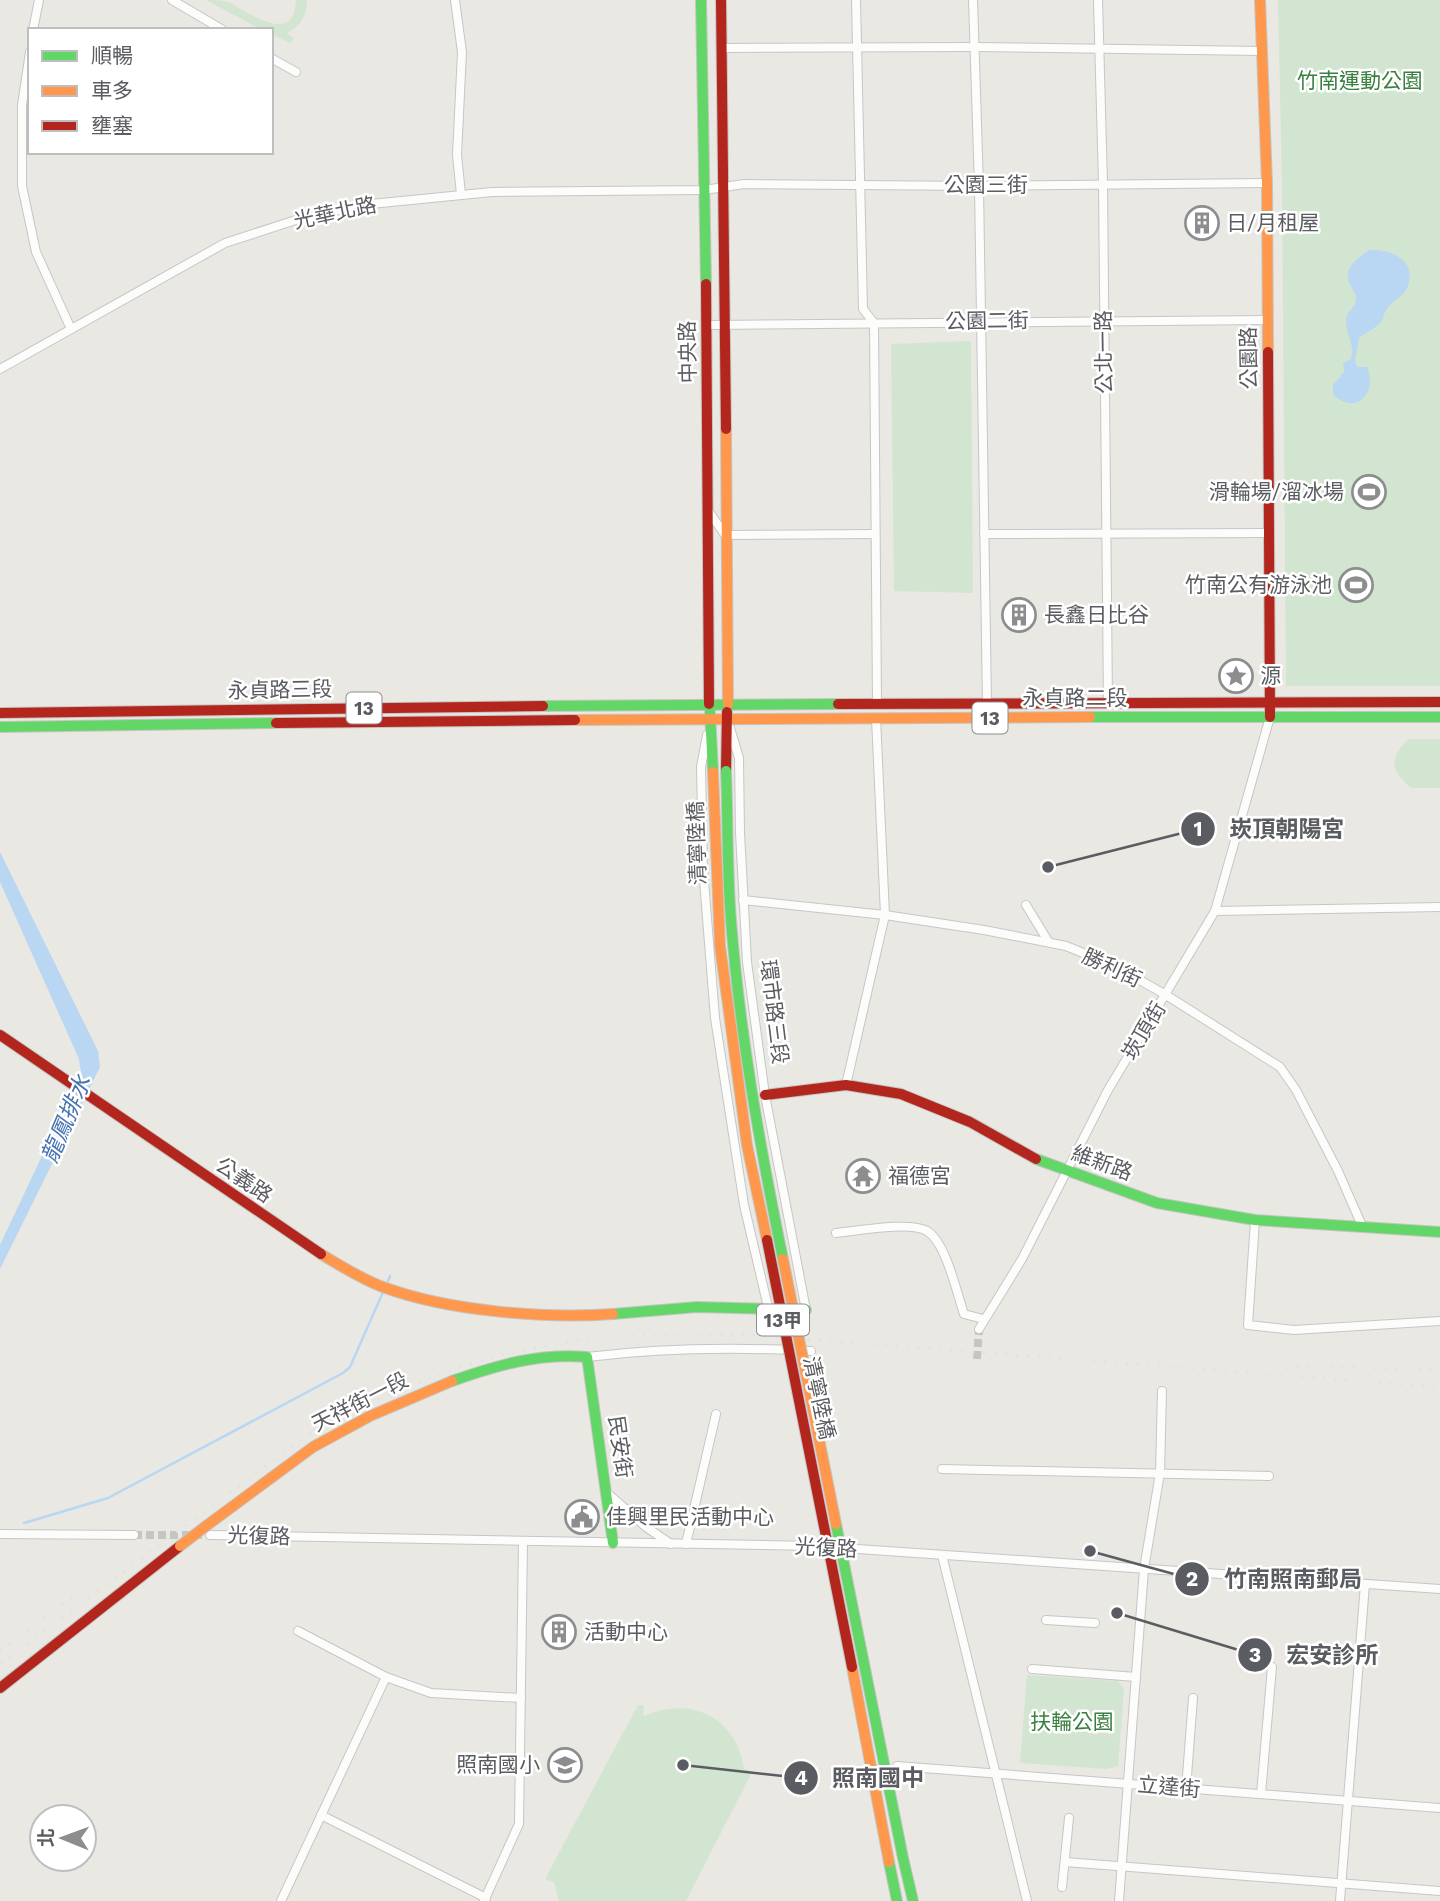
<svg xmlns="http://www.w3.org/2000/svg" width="1440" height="1901" viewBox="0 0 1440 1901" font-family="'Work Sans','Noto Sans TC',sans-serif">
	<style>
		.green { fill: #d2e5d0 }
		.water { fill: #b9d6f2 }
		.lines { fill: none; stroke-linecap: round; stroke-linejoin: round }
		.stream { stroke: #b9d6f2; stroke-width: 2.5 }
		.street-tunnel { stroke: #c5c5c2; stroke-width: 8; stroke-dasharray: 8 4; stroke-linecap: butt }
		.street-casing { stroke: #c6c6c6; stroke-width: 10 }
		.fast-casing { stroke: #c5c5c3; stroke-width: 12 }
		.slow-casing { stroke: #c5c5c3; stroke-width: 12 }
		.jam-casing { stroke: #c5c5c3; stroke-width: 12 }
		.street { stroke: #fcfcfb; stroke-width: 8 }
		.fast { stroke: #63d668; stroke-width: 10 }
		.slow { stroke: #ff974d; stroke-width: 10 }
		.jam { stroke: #b3261e; stroke-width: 10 }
		.rail { stroke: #e1e2e1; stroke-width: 2.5; stroke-dasharray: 2 9; stroke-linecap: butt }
		.fast-bridge-casing { stroke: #c5c5c3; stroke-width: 12; stroke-linecap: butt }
		.slow-bridge-casing { stroke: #c5c5c3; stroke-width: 12; stroke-linecap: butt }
		.jam-bridge-casing { stroke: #c5c5c3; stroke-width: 12; stroke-linecap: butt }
		.fast-bridge { stroke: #63d668; stroke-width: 10 }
		.slow-bridge { stroke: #ff974d; stroke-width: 10 }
		.jam-bridge { stroke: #b3261e; stroke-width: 10 }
		.labels { text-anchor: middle; stroke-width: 5; stroke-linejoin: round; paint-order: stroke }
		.shield { fill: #fff; stroke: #8c8d90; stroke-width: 2 }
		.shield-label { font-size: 19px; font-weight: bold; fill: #5a5c61 }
		.park-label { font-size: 21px; fill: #3a8041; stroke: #fff }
		.street-label { font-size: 21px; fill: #5a5c61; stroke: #fff }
		.poi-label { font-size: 21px; fill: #5a5c61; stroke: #fff; text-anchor: start }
		.water-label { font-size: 23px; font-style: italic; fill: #4674b1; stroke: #fff }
		.leader { fill: none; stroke: #5a5c61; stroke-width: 2.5 }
		.callout-dot { fill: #5a5c61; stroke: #fff; stroke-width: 2.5 }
		.mark-label { font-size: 21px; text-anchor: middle; font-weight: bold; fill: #fff }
		.callout-label { font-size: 23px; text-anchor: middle; font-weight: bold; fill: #5a5c61; stroke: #fff; stroke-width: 5; stroke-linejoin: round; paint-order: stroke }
	</style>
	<rect width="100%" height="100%" fill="#e9e8e3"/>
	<g class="green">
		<path d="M206,0C213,0 221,0 228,2C247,11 294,48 296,0H307C307,15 301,26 287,33L294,38L290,43L271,34V30H262Z"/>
		<path d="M1278,0H1440V686H1286L1282,184Z"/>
		<path d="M971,341L973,593L894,591L891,344Z"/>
		<path d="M1408,739H1440V788H1411C1390,770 1389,759 1408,739Z"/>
		<path d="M1027,1675L1117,1681L1124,1689L1118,1766L1107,1769L1020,1763Z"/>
		<path d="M638,1705L644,1706L643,1714L645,1716C691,1695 737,1718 744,1769L752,1772L686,1901H559L554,1882L545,1879Z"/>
	</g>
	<g class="water">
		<path d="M1370,250C1392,249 1418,261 1407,288C1404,296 1393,301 1388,307C1384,311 1384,318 1381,322C1376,328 1365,333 1359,338L1355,362L1358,367H1367C1378,393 1355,417 1333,394V385L1344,372L1343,363L1351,359C1355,342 1346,336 1346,321C1346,312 1354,309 1356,301C1357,295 1353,290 1350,285C1342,269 1357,258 1370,250Z"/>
		<path d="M0,852L98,1051L100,1067L0,1269V1245L81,1073L79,1059L0,882Z"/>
	</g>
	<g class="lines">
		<g class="stream">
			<path d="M386,1286L390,1276"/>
			<path d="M24,1523L108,1498L343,1373L350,1367L383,1292"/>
		</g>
		<g class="street-tunnel">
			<path d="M977,1359L979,1329"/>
			<path d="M134,1535H210"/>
		</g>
		<g class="street-casing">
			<g id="street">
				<path d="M172,0L223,30"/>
				<path d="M455,0L462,52L457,155L461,194"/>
				<path d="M856,0L863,309L874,323L877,704"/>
				<path d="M973,0L979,186L987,704"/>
				<path d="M1098,0L1103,184L1108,704"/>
				<path d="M33,30L39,0"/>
				<path d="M721,48L974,47L1261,51"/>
				<path d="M30,52L22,105V186L36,252L71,329"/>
				<path d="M271,58L296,72"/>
				<path d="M707,325L1268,320"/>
				<path d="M0,369L225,243L299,219L361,205L492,192L704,190L744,184L979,186L1267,183"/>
				<path d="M708,510L725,535L875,534"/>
				<path d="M984,534L1270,533"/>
				<path d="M730,728L739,758L740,833L747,962L765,1095L806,1310"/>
				<path d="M707,735L701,767L703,868L715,1018L744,1205L768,1307"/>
				<path d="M743,900L885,915L984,930L1066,946L1115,966L1166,995L1280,1067L1296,1090L1338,1171L1363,1228"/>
				<path d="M1026,905L1048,941"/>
				<path d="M1215,911L1440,907"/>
				<path d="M846,1085L885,915L876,718"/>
				<path d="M1255,1220L1248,1325L1294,1330L1440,1321"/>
				<path d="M836,1233C857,1231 910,1221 927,1231C946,1242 957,1294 964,1314L983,1319"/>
				<path d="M979,1329L1022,1259L1108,1090L1215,911L1270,717"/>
				<path d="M587,1357C660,1348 738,1347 811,1351"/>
				<path d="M942,1469L1269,1476"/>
				<path d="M606,1492L646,1527L671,1544"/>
				<path d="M0,1534L134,1535"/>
				<path d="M210,1535L814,1546L1440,1589"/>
				<path d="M686,1544L716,1414"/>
				<path d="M942,1555L1027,1901"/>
				<path d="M1046,1620L1095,1623"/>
				<path d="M298,1631L386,1677L431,1693L521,1698"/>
				<path d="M1032,1669L1136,1677"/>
				<path d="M897,1766L1440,1808"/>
				<path d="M1186,1789L1193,1698"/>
				<path d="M1261,1794L1272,1667"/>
				<path d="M321,1815L486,1898"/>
				<path d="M1065,1862L1440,1891"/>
				<path d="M1062,1887L1069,1818"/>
				<path d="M281,1901L386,1677"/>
				<path d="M484,1901L519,1824L523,1542"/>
				<path d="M1119,1901L1144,1569L1160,1473L1162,1391"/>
				<path d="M1340,1901L1365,1584"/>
			</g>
		</g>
		<g class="fast-casing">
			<g id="fast">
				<path d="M701,0L706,284"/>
				<path d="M543,706L838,704"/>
				<path d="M710,712L713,772"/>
				<path d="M1090,717H1440"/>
				<path d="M0,727L276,723"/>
				<path d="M1036,1159L1157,1203L1255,1220L1440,1232"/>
				<path d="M613,1314L697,1307L806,1310"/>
				<path d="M452,1381C498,1365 538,1353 587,1357L613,1543"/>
				<path d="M903,1858L913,1901"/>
				<path d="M889,1862L897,1901"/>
			</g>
		</g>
		<g class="slow-casing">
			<g id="slow">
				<path d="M1260,0L1267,183L1268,352"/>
				<path d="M726,429L728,704"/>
				<path d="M575,720L1090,717"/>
				<path d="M321,1254C341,1266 361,1279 383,1287C448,1311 545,1319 613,1314"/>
				<path d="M206,1526L313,1447L370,1416L452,1381"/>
			</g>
		</g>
		<g class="jam-casing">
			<g id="jam">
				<path d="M721,0L726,429"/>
				<path d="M706,284L709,704"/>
				<path d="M1268,352L1270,717"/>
				<path d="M838,704L1440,702"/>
				<path d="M0,713L543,706"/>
				<path d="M276,723L575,720"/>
				<path d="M726,771L727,712"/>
				<path d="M0,1035L321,1254"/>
				<path d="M765,1095L846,1085L901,1094L970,1122L1036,1159"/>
				<path d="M0,1688L180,1546"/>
			</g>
		</g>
		<use href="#street" class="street"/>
		<use href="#fast" class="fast"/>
		<use href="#slow" class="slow"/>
		<use href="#jam" class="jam"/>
		<g class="rail">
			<path d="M1297,1366L1440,1370"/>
			<path d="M0,1651L75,1595"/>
			<path d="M0,1664L306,1436L331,1422L404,1388L469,1364L517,1351L606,1336L748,1335L1440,1387"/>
		</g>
		<g class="fast-bridge-casing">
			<g id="fast-bridge">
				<path d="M726,771C728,821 727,871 731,921C740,1035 760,1147 783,1259"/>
				<path d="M836,1524L903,1858"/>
			</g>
		</g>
		<g class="slow-bridge-casing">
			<g id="slow-bridge">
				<path d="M713,772L720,946L747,1145L767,1240"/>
				<path d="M783,1259L836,1524"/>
				<path d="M180,1546L206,1526"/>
				<path d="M852,1667L889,1862"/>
			</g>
		</g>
		<g class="jam-bridge-casing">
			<path id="jam-bridge" d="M767,1240L852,1667"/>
		</g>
		<use href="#fast-bridge" class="fast-bridge"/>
		<use href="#slow-bridge" class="slow-bridge"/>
		<use href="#jam-bridge" class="jam-bridge"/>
	</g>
	<defs>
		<g id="building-ring" transform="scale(1.75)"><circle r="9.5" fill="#fff" stroke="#8c8d8e" stroke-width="1.5"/><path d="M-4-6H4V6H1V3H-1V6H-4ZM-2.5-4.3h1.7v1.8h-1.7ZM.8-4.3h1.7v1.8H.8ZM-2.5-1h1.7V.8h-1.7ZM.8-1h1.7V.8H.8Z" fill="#8c8d8e"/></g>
		<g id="stadium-ring" transform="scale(1.75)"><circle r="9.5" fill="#fff" stroke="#8c8d8e" stroke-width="1.5"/><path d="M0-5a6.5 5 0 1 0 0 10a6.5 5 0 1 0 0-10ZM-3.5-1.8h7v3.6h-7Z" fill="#8c8d8e"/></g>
		<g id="sight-ring" transform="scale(1.75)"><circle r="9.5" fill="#fff" stroke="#8c8d8e" stroke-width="1.5"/><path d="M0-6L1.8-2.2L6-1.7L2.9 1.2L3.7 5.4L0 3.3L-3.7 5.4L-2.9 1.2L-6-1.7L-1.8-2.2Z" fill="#8c8d8e"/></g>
		<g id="temple-ring" transform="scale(1.75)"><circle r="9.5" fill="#fff" stroke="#8c8d8e" stroke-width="1.5"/><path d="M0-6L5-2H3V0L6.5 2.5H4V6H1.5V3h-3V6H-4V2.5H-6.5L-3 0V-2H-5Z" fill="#8c8d8e"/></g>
		<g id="civic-ring" transform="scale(1.75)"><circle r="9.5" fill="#fff" stroke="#8c8d8e" stroke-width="1.5"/><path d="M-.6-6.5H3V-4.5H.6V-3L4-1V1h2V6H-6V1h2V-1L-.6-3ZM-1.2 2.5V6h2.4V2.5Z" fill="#8c8d8e"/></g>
		<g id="school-ring" transform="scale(1.75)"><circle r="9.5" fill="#fff" stroke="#8c8d8e" stroke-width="1.5"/><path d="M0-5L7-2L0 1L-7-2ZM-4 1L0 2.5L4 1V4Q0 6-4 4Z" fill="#8c8d8e"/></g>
	</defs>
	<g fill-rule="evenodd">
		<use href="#building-ring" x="1202" y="223"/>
		<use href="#stadium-ring" x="1369" y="492"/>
		<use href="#stadium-ring" x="1356" y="585"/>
		<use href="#building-ring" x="1019" y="615"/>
		<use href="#sight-ring" x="1236" y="676"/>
		<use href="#temple-ring" x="863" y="1176"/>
		<use href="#civic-ring" x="582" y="1517"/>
		<use href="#building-ring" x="559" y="1632"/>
		<use href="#school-ring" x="565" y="1765"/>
	</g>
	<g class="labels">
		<g class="shield">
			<rect x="346.5" y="692.5" width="35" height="31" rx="5"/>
			<rect x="972.5" y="702.5" width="35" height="31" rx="5"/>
			<rect x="757" y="1304.5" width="52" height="31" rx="5"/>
		</g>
		<g class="shield-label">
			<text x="364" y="715">13</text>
			<text x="990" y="725">13</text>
			<text x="783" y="1327">13甲</text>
		</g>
		<g class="park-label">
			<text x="1360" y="88">竹南運動公園</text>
			<text x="1072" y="1729">扶輪公園</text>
		</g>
		<g class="street-label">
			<text x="986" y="192">公園三街</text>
			<text transform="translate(335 213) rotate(-12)" y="7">光華北路</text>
			<text transform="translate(987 321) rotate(-1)" y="7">公園二街</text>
			<text transform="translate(688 352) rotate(-91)" y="7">中央路</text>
			<text transform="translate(1104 352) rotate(-91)" y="7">公北一路</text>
			<text transform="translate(1249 358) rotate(-91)" y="7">公園路</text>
			<text transform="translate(280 690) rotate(-1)" y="7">永貞路三段</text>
			<text x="1075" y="705">永貞路二段</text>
			<text transform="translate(697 843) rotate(-92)" y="7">清寧陸橋</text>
			<text transform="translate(1112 968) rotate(25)" y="7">勝利街</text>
			<text transform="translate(774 1012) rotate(83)" y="7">環市路三段</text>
			<text transform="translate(1144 1031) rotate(-59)" y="7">崁頂街</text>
			<text transform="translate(1102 1163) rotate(20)" y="7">維新路</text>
			<text transform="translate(244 1180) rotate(34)" y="7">公義路</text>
			<text transform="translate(819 1398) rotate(78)" y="7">清寧陸橋</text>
			<text transform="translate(360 1402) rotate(-27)" y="7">天祥街一段</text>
			<text transform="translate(620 1447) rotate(82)" y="7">民安街</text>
			<text transform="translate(259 1536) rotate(2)" y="7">光復路</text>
			<text transform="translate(826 1548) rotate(3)" y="7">光復路</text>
			<text transform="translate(1169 1787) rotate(5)" y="7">立達街</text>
		</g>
		<g class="poi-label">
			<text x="1226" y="230">日/月租屋</text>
			<text x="1344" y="499" text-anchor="end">滑輪場/溜冰場</text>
			<text x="1332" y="592" text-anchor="end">竹南公有游泳池</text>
			<text x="1044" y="622">長鑫日比谷</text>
			<text x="1260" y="683">源</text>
			<text x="888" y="1183">福德宮</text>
			<text x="606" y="1524">佳興里民活動中心</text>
			<text x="584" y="1639">活動中心</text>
			<text x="540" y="1772" text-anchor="end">照南國小</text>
		</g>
		<g class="water-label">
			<text transform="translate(66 1119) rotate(-67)" y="8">龍鳳排水</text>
		</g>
	</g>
	<path class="leader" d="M1048 867L1198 829M1090 1551L1192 1579M1117 1613L1255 1655M683 1765L801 1778"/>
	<g class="callout-dot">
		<circle cx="1048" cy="867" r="7"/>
		<circle cx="1090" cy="1551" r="7"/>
		<circle cx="1117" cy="1613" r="7"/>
		<circle cx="683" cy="1765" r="7"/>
		<circle cx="1198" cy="829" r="18"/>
		<circle cx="1192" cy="1579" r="18"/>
		<circle cx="1255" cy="1655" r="18"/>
		<circle cx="801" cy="1778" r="18"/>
	</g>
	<g class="mark-label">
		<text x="1198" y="836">1</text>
		<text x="1192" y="1586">2</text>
		<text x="1255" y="1662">3</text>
		<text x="801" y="1785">4</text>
	</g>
	<g class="callout-label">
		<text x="1287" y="837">崁頂朝陽宮</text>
		<text x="1293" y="1587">竹南照南郵局</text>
		<text x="1332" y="1663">宏安診所</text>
		<text x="878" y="1786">照南國中</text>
	</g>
	<rect x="28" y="28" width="245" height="126" fill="#ffffff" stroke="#bdbec0" stroke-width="2"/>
	<rect x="42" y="51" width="35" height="10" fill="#63d668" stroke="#bdbec0" stroke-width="2"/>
	<text x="91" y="63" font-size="21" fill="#5a5c61">順暢</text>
	<rect x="42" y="86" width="35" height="10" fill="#ff974d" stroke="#bdbec0" stroke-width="2"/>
	<text x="91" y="98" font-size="21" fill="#5a5c61">車多</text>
	<rect x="42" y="121" width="35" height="10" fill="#b3261e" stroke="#bdbec0" stroke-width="2"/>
	<text x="91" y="133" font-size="21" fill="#5a5c61">壅塞</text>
	<g transform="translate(63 1838) rotate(271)"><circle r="33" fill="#ffffff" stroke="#bdbec0" stroke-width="2"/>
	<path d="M0-5L12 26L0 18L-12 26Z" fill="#8c8d8e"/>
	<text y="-10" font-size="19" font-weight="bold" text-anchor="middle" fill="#5a5c61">北</text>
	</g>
</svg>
